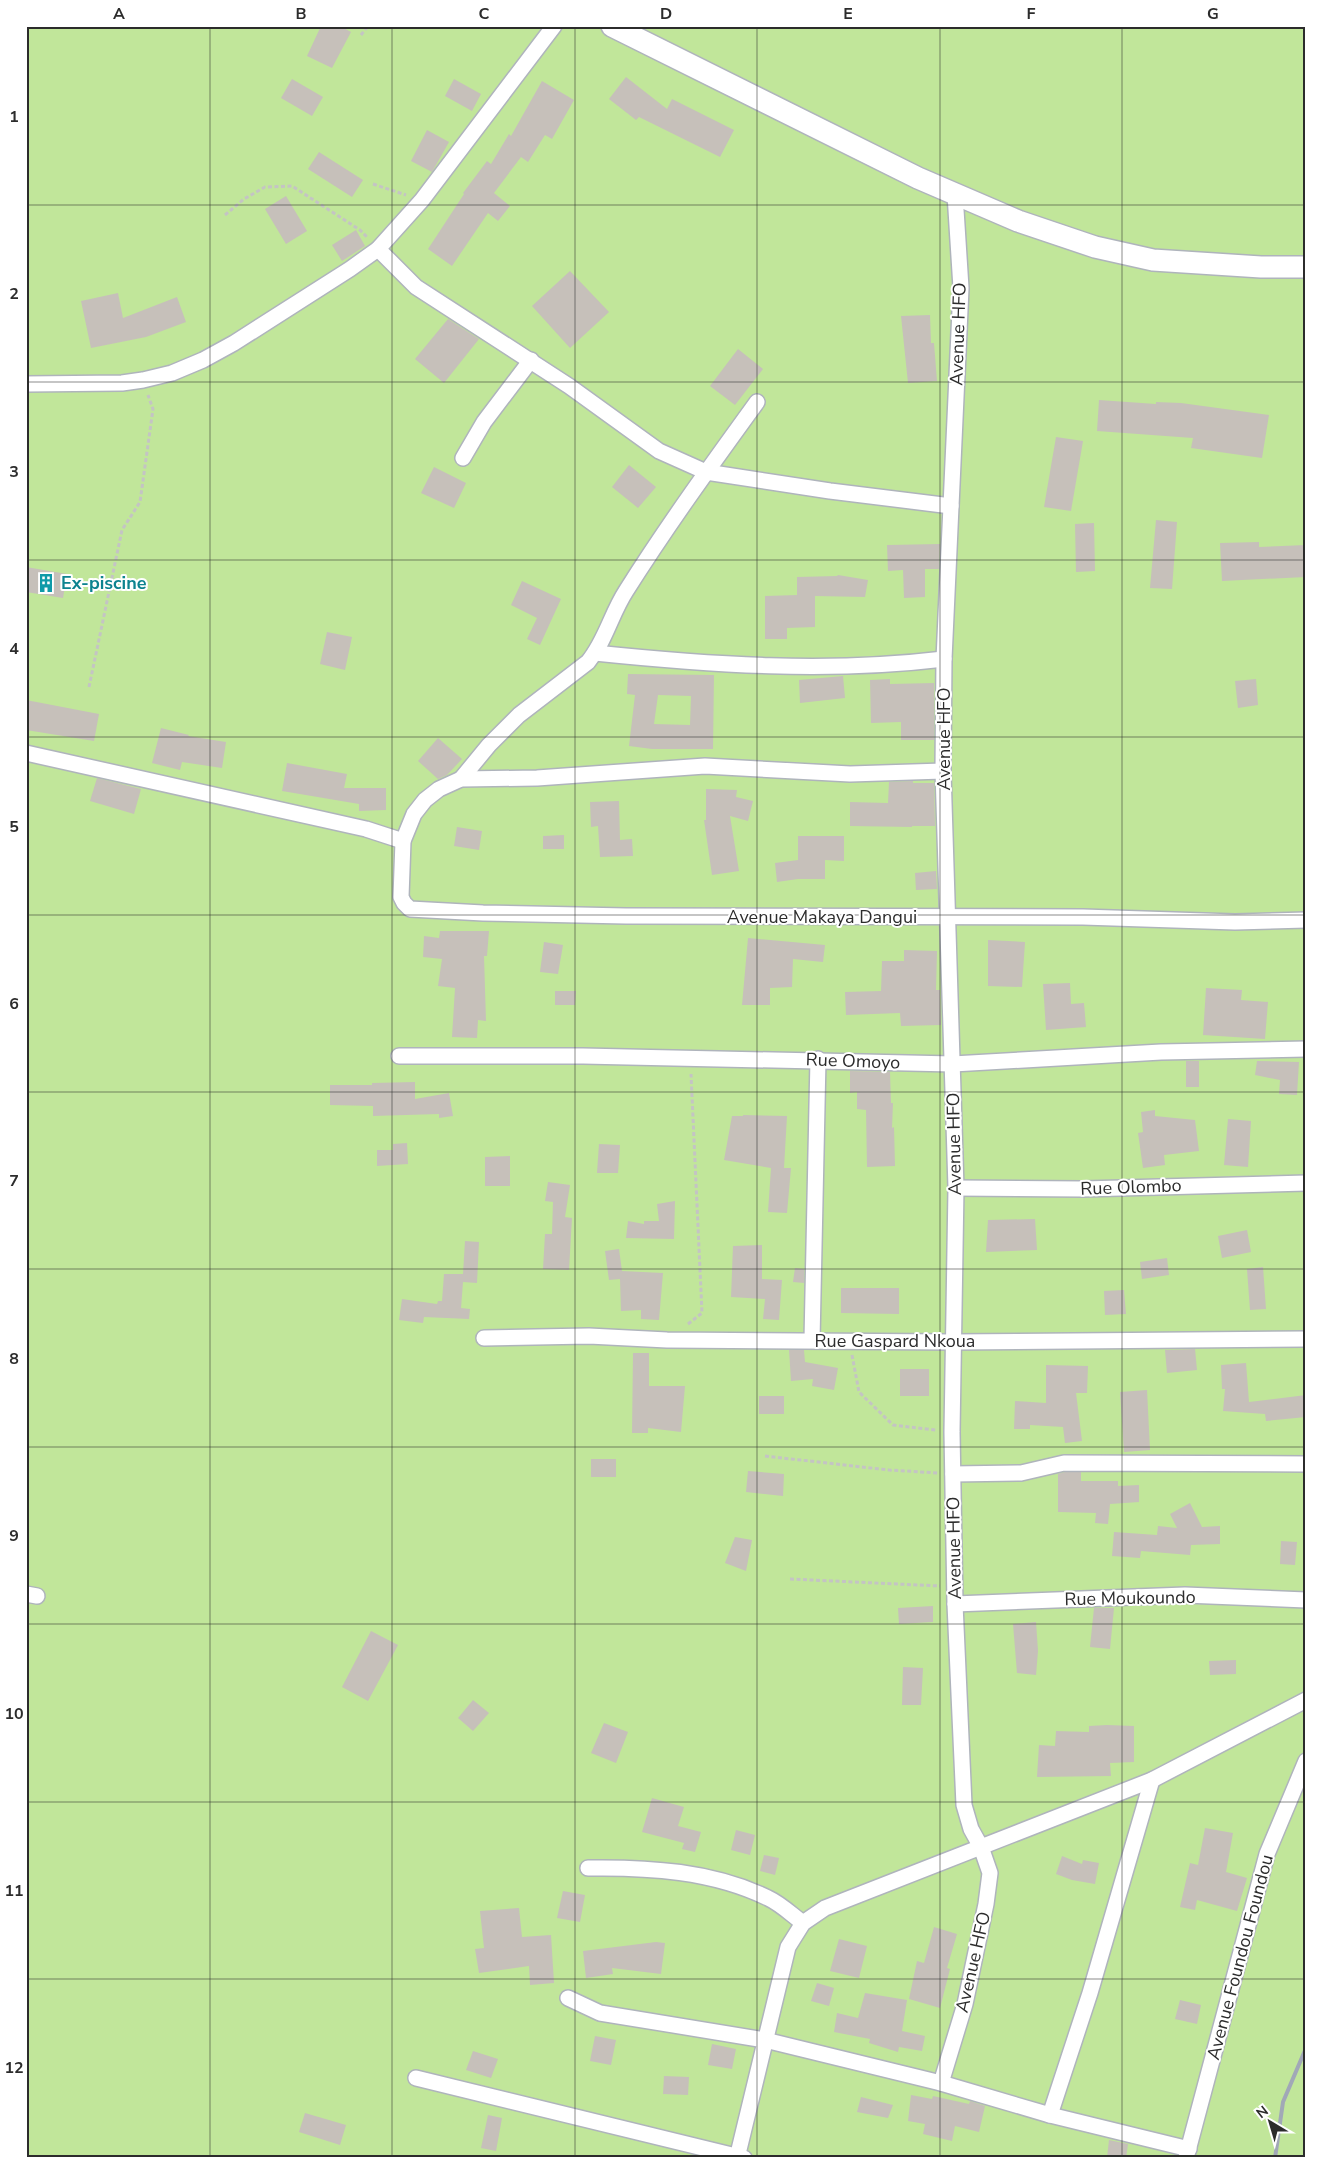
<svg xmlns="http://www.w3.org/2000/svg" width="1332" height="2184" viewBox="0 0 1332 2184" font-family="'Nunito Sans',sans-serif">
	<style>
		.green { fill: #c1e69a }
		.building { fill: #c6c0ba; fill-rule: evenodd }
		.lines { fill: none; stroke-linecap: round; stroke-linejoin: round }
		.street-casing { stroke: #afb4bc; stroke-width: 18 }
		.secondary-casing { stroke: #afb4bc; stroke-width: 24 }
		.path { stroke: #c4c4c4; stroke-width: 3; stroke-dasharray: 4 2.5; stroke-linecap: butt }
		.street { stroke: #fff; stroke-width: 15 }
		.secondary { stroke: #fff; stroke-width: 21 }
		.rail { stroke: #a1a8b7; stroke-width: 4 }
		.grid { fill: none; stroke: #2c2c2c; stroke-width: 1; stroke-opacity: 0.55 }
		.labels { text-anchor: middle; stroke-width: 4; stroke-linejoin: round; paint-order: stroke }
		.street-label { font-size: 18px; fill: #2c2c2c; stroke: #fff }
		.culture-label { font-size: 18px; font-weight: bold; fill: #0d838f; stroke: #fff; text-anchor: start }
		.neatline { fill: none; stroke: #2c2c2c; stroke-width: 2 }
		.grid-label { font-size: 16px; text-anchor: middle; font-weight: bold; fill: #2c2c2c }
	</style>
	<rect width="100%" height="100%" fill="#eee5df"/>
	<rect class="green" x="26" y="26" width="1280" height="2132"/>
	<g class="building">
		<path d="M321,26H340L351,32L332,68L307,56Z"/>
		<path d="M626,77L667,109L672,99L734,130L720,157L639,117L636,120L609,99Z"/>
		<path d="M292,79L323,97L312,116L281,98Z"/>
		<path d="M454,79L481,94L472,111L445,96Z"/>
		<path d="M542,81L574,100L552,139L545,135L528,162L521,157L494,193L510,206L498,221L488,213L452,266L428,249L464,194L463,193L487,161L491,164L509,134L511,136Z"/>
		<path d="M427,130L449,142L432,172L411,161Z"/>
		<path d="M319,152L363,180L352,197L308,169Z"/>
		<path d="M286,196L307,231L286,244L265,209Z"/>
		<path d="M356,230L365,246L342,261L332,245Z"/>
		<path d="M570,271L609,312L570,348L532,306Z"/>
		<path d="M118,293L123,318L177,297L186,322L146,337L91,348L81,301Z"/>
		<path d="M930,315L931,343H934L937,381L908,383L901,316Z"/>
		<path d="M448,319L479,339L444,383L415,359Z"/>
		<path d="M738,349L763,369L735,405L710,386Z"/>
		<path d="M1099,400L1156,404V402L1181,403L1269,415L1262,458L1191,448L1193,438L1097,431Z"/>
		<path d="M1056,437L1083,441L1071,511L1044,507Z"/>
		<path d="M629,465L656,487L638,508L612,487Z"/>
		<path d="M434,467L466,483L454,508L421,493Z"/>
		<path d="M1156,520L1177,522L1172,589L1150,588Z"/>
		<path d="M1094,523L1095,571L1076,572L1075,524Z"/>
		<path d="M1259,542V547L1306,545V577L1222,581L1220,543Z"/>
		<path d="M940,544L939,569H925V597L904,598L903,570L888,571L887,545Z"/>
		<path d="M26,567L67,574L63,598L26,592Z"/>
		<path d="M838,575L868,580L865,597L815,596V627L787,628V639H765V596L797,595V577L837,576Z"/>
		<path d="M522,581L561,599L540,645L527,639L537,618L511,605Z"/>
		<path d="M327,632L352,637L345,670L320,664Z"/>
		<path d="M628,674L714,675L713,749H652L629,746L635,695L627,694ZM658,695L691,696L690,725L654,724Z"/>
		<path d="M843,676L845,698L800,703L799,680Z"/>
		<path d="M890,679V684L934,683V740H901V722L871,723L870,680Z"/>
		<path d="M1256,679L1258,705L1238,708L1235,681Z"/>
		<path d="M26,700L99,714L94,741L26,730Z"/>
		<path d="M161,728L189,735L188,736L226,742L222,768L182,762L180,770L152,763Z"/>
		<path d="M438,738L462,759L447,775L438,779L418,761Z"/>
		<path d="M287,763L347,774L344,788H386V810L359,811V804L282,791Z"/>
		<path d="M97,778L141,789L134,814L90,801Z"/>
		<path d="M913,781V783H934L935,826H912V827L850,826V802L888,803L889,782Z"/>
		<path d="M706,789L737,790L736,797L753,801L748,821L730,816L739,871L712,875L704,820H706Z"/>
		<path d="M619,801L620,840L632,839L633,856L600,857L598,826L591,827L590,802Z"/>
		<path d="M457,827L482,831L479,850L454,846Z"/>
		<path d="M564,835V849H543V836Z"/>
		<path d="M798,836H844V861L825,860V879H798L777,882L775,863L798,860Z"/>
		<path d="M936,871L937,889L916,890L915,873Z"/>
		<path d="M440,931H489L487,956H484L486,1021L478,1020L477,1038L452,1037L455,988L438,986L442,959L423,957L424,936L439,938Z"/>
		<path d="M748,938L825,945L823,962L793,959L792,987L770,988V1005H742Z"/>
		<path d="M988,940L1025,942L1022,987L988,986Z"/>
		<path d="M544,942L563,945L558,974L540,972Z"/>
		<path d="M904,950L937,951L936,990H940L941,1025L901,1026L900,1013L846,1015L845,992L881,991L882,961H904Z"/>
		<path d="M1070,983L1071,1004L1084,1003L1086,1027L1046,1030L1043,984Z"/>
		<path d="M1206,988L1242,990L1241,1000L1268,1002L1265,1039L1203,1035Z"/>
		<path d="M555,991H576L575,1005H555Z"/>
		<rect x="1186" y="1061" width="13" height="26"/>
		<path d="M1257,1061L1299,1062L1297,1095L1279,1094L1280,1080L1255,1075Z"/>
		<path d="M850,1071L890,1072L891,1103H893L892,1128L894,1127L895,1166L867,1167L866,1110L857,1109V1092L850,1093Z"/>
		<path d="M415,1082V1099L449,1093L453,1116L439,1118V1114L373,1116V1106L330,1105V1085H372V1083Z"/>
		<path d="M1155,1110V1116L1195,1120L1199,1151L1164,1155L1165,1165L1143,1168L1138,1133L1143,1132L1141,1112Z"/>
		<path d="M743,1115L787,1116L784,1168H791L787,1213L768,1212L771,1168L724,1160L732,1116H743Z"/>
		<path d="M1228,1119L1251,1121L1248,1167L1224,1165Z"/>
		<path d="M407,1143L408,1164L377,1166V1150H393V1144Z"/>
		<path d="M599,1144L620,1145L618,1173H597Z"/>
		<path d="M510,1156V1186H485V1157Z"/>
		<path d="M548,1182L570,1185L565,1217L572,1218L569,1270L543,1269L545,1234H552L553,1202L545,1201Z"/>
		<path d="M675,1201L674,1239L626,1238L628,1221L644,1224V1221H659L657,1204Z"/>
		<path d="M1035,1219L1037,1250L986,1252L988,1220Z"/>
		<path d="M1247,1230L1251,1252L1222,1258L1218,1236Z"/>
		<path d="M465,1241L479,1242L477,1283L463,1282L461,1308L470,1309L469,1319L424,1317L423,1323L399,1320L402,1299L437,1304L438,1301H442L444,1274H463Z"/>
		<path d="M762,1245V1279L782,1280L779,1320L763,1319L765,1299L731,1297L733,1246Z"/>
		<path d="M619,1249L622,1271L663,1273L659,1320L641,1319V1310L621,1311L620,1279L609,1280L605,1251Z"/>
		<path d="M1167,1258L1169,1275L1142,1279L1140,1262Z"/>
		<path d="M1263,1267L1266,1309L1250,1310L1247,1269Z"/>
		<path d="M795,1268L804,1269V1283L793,1282Z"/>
		<path d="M841,1288H899V1314L841,1313Z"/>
		<path d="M1124,1290L1126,1314L1105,1315L1104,1291Z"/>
		<path d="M1195,1349L1197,1370L1167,1373L1165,1350Z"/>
		<path d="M789,1350H804L805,1362L838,1368L834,1390L812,1386L813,1379L791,1381Z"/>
		<path d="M633,1353H649V1386H685L681,1432L648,1428V1433H632Z"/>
		<path d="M1246,1363L1249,1402L1306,1395V1417L1266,1421L1265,1414L1223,1411L1225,1389H1222L1221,1365Z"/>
		<path d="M1046,1365L1088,1366L1087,1393H1076L1082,1441L1065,1443L1063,1427L1030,1425V1429H1014L1015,1401L1046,1403Z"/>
		<rect x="900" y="1369" width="29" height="27"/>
		<path d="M1147,1390L1150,1450L1124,1452L1120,1392Z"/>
		<rect x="759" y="1396" width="25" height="18"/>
		<rect x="591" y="1459" width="25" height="18"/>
		<path d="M748,1471L784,1474L783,1496L746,1492Z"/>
		<path d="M1065,1472H1081V1481H1118V1486L1139,1485V1502L1110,1504L1108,1524L1095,1523L1096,1513L1058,1512V1474Z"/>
		<path d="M1190,1503L1202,1527L1220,1526V1544L1191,1545L1190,1555L1141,1551L1140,1558L1112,1556L1114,1532L1157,1535L1158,1526L1177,1528L1170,1514Z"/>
		<path d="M735,1537L752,1540L746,1571L725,1563Z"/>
		<path d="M1281,1541L1297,1542L1295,1565L1280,1564Z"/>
		<path d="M933,1606V1622L899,1624L898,1608Z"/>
		<path d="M1094,1608H1114L1110,1649L1090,1647Z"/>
		<path d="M1036,1622L1038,1651L1036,1675L1017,1673L1013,1624Z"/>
		<path d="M371,1631L398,1645L368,1701L342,1687Z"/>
		<path d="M1236,1660V1674L1210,1675L1209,1661Z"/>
		<path d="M903,1667L923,1668L921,1705H902Z"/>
		<path d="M473,1700L489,1713L473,1731L458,1718Z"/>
		<path d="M604,1723L628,1732L616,1763L591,1753Z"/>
		<path d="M1107,1725L1134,1726V1762L1110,1763L1111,1776L1037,1777L1039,1745L1055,1746L1056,1731L1089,1732V1726Z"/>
		<path d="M652,1798L684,1807L678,1826L701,1832L695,1852L682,1849L684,1843L642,1832Z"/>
		<path d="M1205,1828L1233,1833L1226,1872L1247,1878L1237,1911L1197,1900L1195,1910L1180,1907L1190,1863L1198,1865Z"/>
		<path d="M736,1830L755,1835L750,1855L731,1850Z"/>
		<path d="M764,1855L779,1858L775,1875L760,1871Z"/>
		<path d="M1062,1856L1082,1864L1083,1860L1099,1863L1095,1884L1072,1880L1056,1874Z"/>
		<path d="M563,1891L585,1895L580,1922L557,1918Z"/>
		<path d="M519,1908L522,1937L551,1935L554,1983L530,1985L529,1966L479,1973L475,1949L484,1948L480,1911Z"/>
		<path d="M934,1927L957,1934L947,1968L950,1969L940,2008L909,1999L917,1961L924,1963Z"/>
		<path d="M839,1939L867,1946L859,1978L830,1971Z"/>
		<path d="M656,1942L665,1943L661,1974L612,1968L613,1974L586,1978L583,1951Z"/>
		<path d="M817,1983L834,1988L829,2006L811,2001Z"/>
		<path d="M865,1993L907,2000L902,2031L925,2036L922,2051L899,2047L898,2052L869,2043L870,2039L834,2032L837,2013L858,2018Z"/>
		<path d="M1180,2000L1201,2005L1197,2024L1175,2019Z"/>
		<path d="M595,2036L616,2040L611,2065L590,2061Z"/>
		<path d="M712,2044L736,2049L732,2069L708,2065Z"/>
		<path d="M473,2051L498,2059L491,2078L466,2070Z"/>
		<path d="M664,2076L689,2077L688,2095L663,2094Z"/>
		<path d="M911,2095L932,2099L933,2096L969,2104L970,2101L985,2106L979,2132L955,2126L952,2141L923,2134L925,2124L908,2121Z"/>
		<path d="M861,2097L893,2105L888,2118L857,2112Z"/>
		<path d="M305,2113L346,2125L340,2145L299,2132Z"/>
		<path d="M488,2115L502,2118L496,2151L481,2148Z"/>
		<path d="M1109,2140L1128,2144L1126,2158H1107Z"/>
	</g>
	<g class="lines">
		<g class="street-casing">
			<g id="street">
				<path d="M378,249L416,287L569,386L659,451L706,472L830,491L951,506"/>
				<path d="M26,384L122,383L143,380L172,373L203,360L234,343L350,269L378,249L422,200L554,26"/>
				<path d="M463,458L484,422L531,360"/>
				<path d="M595,653C711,665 828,673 944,659"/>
				<path d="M26,753L366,829L403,841"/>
				<path d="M943,771L850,774L705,766L537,778L461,779L439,789L425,800L414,814L403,841L401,897L404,903L410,909L483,913L626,916L1083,917L1235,922L1306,920"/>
				<path d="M461,779L489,745L519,715L588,662C606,640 611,614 626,591C667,526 712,464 757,402"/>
				<path d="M399,1056H583L953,1064L1161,1052L1306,1049"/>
				<path d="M956,1188L1083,1189L1306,1183"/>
				<path d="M484,1338L589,1336L667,1340L953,1342L1306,1339"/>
				<path d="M812,1340L818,1059"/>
				<path d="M953,1474L1021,1473L1064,1463L1306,1464"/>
				<path d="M26,1594L37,1596"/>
				<path d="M955,1604L1185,1595L1306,1600"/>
				<path d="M588,1868C648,1867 713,1871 768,1898C781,1904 792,1915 803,1923"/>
				<path d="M568,1998L600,2013L765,2040L941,2083L1050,2115L1189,2149"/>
				<path d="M416,2078L744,2158"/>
				<path d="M941,2083L965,2004L986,1904L990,1873L981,1847L971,1829L964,1805L955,1604L952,1432L956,1188L943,771L944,659L961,288L955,194"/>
				<path d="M1050,2115L1090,1993L1152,1780"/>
				<path d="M737,2158L788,1947L803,1923L825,1908L1152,1780L1306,1700"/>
				<path d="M1186,2158L1267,1854L1306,1761"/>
			</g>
		</g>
		<g class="secondary-casing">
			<path id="secondary" d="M612,26L918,178L1018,221L1095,247L1153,260L1261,267H1306"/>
		</g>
		<g class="path">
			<path d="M361,35L368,26"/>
			<path d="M373,184L406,195"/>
			<path d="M225,215L244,199L265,187L292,186L360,230L368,238"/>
			<path d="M89,687L122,530L140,502L153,409L148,395"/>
			<path d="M688,1324L702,1313L691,1074"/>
			<path d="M852,1355L859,1392L893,1425L936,1430"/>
			<path d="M765,1456L889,1470L938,1473"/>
			<path d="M790,1579L940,1586"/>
		</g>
		<use href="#street" class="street"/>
		<use href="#secondary" class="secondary"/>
		<path class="rail" d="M1275,2158L1283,2102L1306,2048"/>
	</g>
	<path class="grid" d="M210,26V2158M392,26V2158M575,26V2158M757,26V2158M940,26V2158M1122,26V2158M26,205H1306M26,382H1306M26,560H1306M26,737H1306M26,915H1306M26,1092H1306M26,1269H1306M26,1447H1306M26,1624H1306M26,1802H1306M26,1979H1306"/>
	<defs>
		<g id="building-bare" transform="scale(1.5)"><path d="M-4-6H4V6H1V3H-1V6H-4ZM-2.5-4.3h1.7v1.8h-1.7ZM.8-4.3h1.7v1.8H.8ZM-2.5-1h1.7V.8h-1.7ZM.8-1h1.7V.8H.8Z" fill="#0f9aa8" stroke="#fff" stroke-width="2.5" paint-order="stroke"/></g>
	</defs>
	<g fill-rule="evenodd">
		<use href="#building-bare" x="46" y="583"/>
	</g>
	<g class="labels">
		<g class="street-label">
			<text transform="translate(958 334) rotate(-88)" y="6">Avenue HFO</text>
			<text transform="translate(944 739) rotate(-90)" y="6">Avenue HFO</text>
			<text x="822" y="923">Avenue Makaya Dangui</text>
			<text transform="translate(853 1061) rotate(2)" y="6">Rue Omoyo</text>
			<text transform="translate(954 1144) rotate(-91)" y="6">Avenue HFO</text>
			<text transform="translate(1131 1187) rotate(-2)" y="6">Rue Olombo</text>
			<text x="895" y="1347">Rue Gaspard Nkoua</text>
			<text transform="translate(954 1548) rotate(-91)" y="6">Avenue HFO</text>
			<text transform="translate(1130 1598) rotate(-1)" y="6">Rue Moukoundo</text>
			<text transform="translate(1240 1957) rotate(-75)" y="6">Avenue Foundou Foundou</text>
			<text transform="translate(973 1962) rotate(-77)" y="6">Avenue HFO</text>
		</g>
		<g class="culture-label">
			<text x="61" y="589">Ex-piscine</text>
		</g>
	</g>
	<rect width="1332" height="2184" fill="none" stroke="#ffffff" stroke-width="55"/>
	<g transform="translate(1270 2122) rotate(322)" stroke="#ffffff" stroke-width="4" paint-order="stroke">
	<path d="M0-4L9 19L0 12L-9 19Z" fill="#2c2c2c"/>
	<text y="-8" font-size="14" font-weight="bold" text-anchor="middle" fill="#2c2c2c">N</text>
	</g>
	<rect x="28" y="28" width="1276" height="2128" class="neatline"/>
	<g class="grid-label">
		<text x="119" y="19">A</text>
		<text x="301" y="19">B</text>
		<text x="484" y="19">C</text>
		<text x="666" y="19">D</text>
		<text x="848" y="19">E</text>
		<text x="1031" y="19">F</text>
		<text x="1213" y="19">G</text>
		<text x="14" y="122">1</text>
		<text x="14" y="299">2</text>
		<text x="14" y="477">3</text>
		<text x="14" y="654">4</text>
		<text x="14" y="832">5</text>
		<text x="14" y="1009">6</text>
		<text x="14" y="1186">7</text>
		<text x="14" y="1364">8</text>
		<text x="14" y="1541">9</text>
		<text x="14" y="1719">10</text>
		<text x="14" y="1896">11</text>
		<text x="14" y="2073">12</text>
	</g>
</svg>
